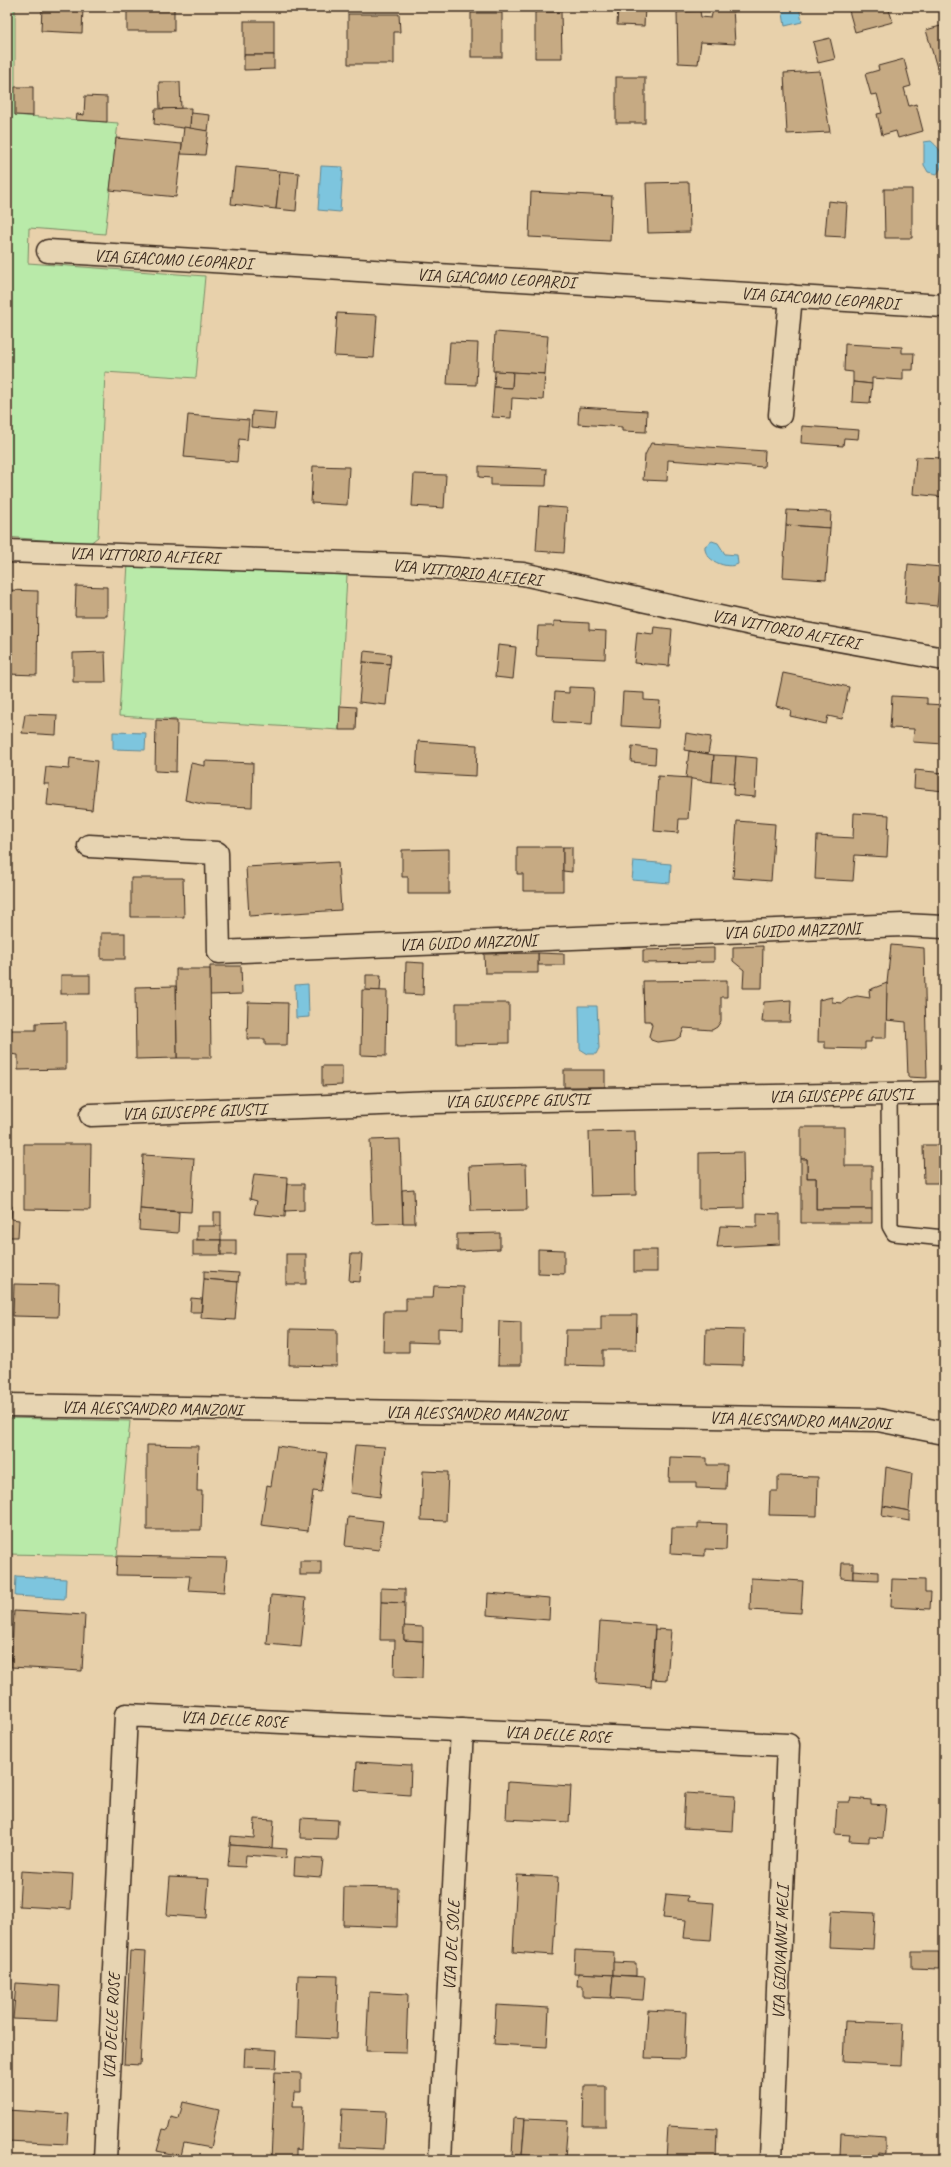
<svg xmlns="http://www.w3.org/2000/svg" width="951" height="2167" viewBox="0 0 951 2167" font-family="Caveat,sans-serif">
	<style>
		.green { fill: #b9eaa9; stroke: #7a8a64 }
		.water { fill: #7dc5de; stroke: #638791 }
		.building { fill: #c6aa83; stroke: #3b2a1e }
		.lines { fill: none; stroke-linecap: round; stroke-linejoin: round }
		.service-casing { stroke: #3b2a1e; stroke-width: 18 }
		.minor-casing { stroke: #3b2a1e; stroke-width: 25 }
		.service { stroke: #e7d4b2; stroke-width: 15 }
		.minor { stroke: #e7d4b2; stroke-width: 22 }
		.labels { text-anchor: middle; stroke-width: 3; stroke-linejoin: round; paint-order: stroke }
		.street-label { font-size: 17px; fill: #3b2a1e; stroke: #e7d4b2 }
	</style>
	<rect width="100%" height="100%" fill="#e8d1ab"/>
	<filter id="ink" filterUnits="userSpaceOnUse"><feTurbulence type="fractalNoise" baseFrequency=".025" numOctaves="2"/><feDisplacementMap in="SourceGraphic" scale="8" xChannelSelector="R" yChannelSelector="G"/><feConvolveMatrix kernelMatrix="1 2 1 2 8 2 1 2 1" color-interpolation-filters="sRGB"/></filter>
	<g filter="url(#ink)">
		<g class="green">
			<path d="M7,7H15V115L118,123L105,234L29,228L28,263L205,276L196,378L105,372L98,537L89,544L7,537Z"/>
			<path d="M128,563L347,575L339,730L119,716Z"/>
			<path d="M7,1418L130,1421L117,1556L7,1554Z"/>
		</g>
		<g class="water">
			<path d="M782,7H799L802,22L785,26Z"/>
			<path d="M931,141C943,151 947,161 937,174L928,172L924,165V142Z"/>
			<path d="M321,166L343,167L340,212L318,210Z"/>
			<path d="M712,541L718,543L725,554L737,555L738,564C727,570 703,560 705,546Z"/>
			<path d="M113,732L146,733L145,750L113,749Z"/>
			<path d="M634,861L671,864L670,883L632,880Z"/>
			<path d="M308,984L309,1017L296,1018L295,985Z"/>
			<path d="M579,1006H597L599,1048L596,1054H588L580,1049Z"/>
			<path d="M16,1576L66,1579L65,1599L15,1596Z"/>
		</g>
		<g class="building">
			<path d="M42,7H83L82,33L41,31Z"/>
			<rect x="127" y="7" width="47" height="24"/>
			<path d="M618,7H645L644,26L617,25Z"/>
			<path d="M733,7L735,44L701,42L698,64L678,63L677,12L700,11L701,17L711,18L713,10Z"/>
			<path d="M848,7H888L893,22L855,32Z"/>
			<path d="M535,12H561L562,58H535Z"/>
			<rect x="471" y="13" width="31" height="44"/>
			<path d="M348,14H399L400,32H394V64H348Z"/>
			<rect x="244" y="21" width="30" height="34"/>
			<path d="M944,25V84L942,85L926,30Z"/>
			<path d="M830,38L835,59L818,63L813,42Z"/>
			<path d="M244,55H274V69L244,70Z"/>
			<path d="M904,59L911,86L904,88L909,106L916,104L923,131L898,138L896,131L882,135L877,114L882,113L877,94L871,95L865,74L879,70L878,66Z"/>
			<path d="M820,71L830,132L787,134L784,73Z"/>
			<rect x="616" y="77" width="29" height="46"/>
			<path d="M159,82H180L181,109H160Z"/>
			<path d="M15,87H33V116L15,115Z"/>
			<path d="M85,96L107,97V122L76,120L77,114L84,115Z"/>
			<path d="M191,108L190,129L154,124L155,109Z"/>
			<path d="M191,113L210,115L208,131L190,129Z"/>
			<path d="M184,127L208,131L205,155L181,154Z"/>
			<path d="M116,138L182,144L176,197L110,190Z"/>
			<path d="M235,167L280,171L276,209L231,204Z"/>
			<path d="M280,171L299,173L296,211L276,209Z"/>
			<path d="M689,182L690,232L648,233L646,183Z"/>
			<path d="M884,189H912V238H885Z"/>
			<path d="M531,192L612,196L610,241L529,237Z"/>
			<path d="M828,201L847,203L845,237L825,236Z"/>
			<path d="M337,313L377,315L374,358L334,356Z"/>
			<path d="M495,332L548,336L545,374L493,371Z"/>
			<path d="M450,342L478,343L476,385L447,384Z"/>
			<path d="M845,344L902,347V353H914L913,370H903V380L872,378V384L853,382V372L844,371Z"/>
			<path d="M495,371L513,372L512,388L494,387Z"/>
			<path d="M513,372L545,374L543,400L512,398L511,418L492,417L494,387L512,388Z"/>
			<path d="M853,382L872,384L870,403L852,402Z"/>
			<path d="M579,407L647,411L646,432L622,431V427L578,424Z"/>
			<path d="M252,411L276,413L274,429L251,427Z"/>
			<path d="M188,415L249,420L247,440L239,439L237,462L184,457Z"/>
			<path d="M802,426L859,430L858,439L844,438L843,446L801,443Z"/>
			<path d="M651,443L765,451L764,467L668,460L667,481L643,480L645,455Z"/>
			<path d="M916,457L944,458V497L913,494Z"/>
			<path d="M313,466L349,467L347,505L311,503Z"/>
			<path d="M479,466L547,469L546,486L491,485V478L479,477Z"/>
			<path d="M414,474L446,475L444,508L412,506Z"/>
			<path d="M539,506L567,508L564,553L536,551Z"/>
			<path d="M787,510L831,512L830,528L786,525Z"/>
			<path d="M786,525L830,528L826,580L783,577Z"/>
			<path d="M908,564L941,567L937,606L905,603Z"/>
			<path d="M76,586L107,587V616H75Z"/>
			<path d="M7,590L38,591L37,675L7,674Z"/>
			<path d="M554,621L589,623V630L606,631L605,659L536,656L538,626H554Z"/>
			<path d="M654,627L672,629L669,666L634,663L637,632L653,634Z"/>
			<path d="M498,645L516,647L513,679L495,677Z"/>
			<path d="M364,651L391,654L390,664L363,662Z"/>
			<path d="M105,652L106,682H73V653Z"/>
			<path d="M363,662L390,664L386,705L359,702Z"/>
			<path d="M783,673L849,687L842,719L828,716L826,724L790,716L791,710L776,706Z"/>
			<path d="M569,687L594,688L592,724L553,722L555,692L569,693Z"/>
			<path d="M623,692L644,693V700L660,701L658,728L621,726Z"/>
			<path d="M892,696L927,698V704L944,705V744L913,742L914,729L890,728Z"/>
			<path d="M340,706L357,707L356,730H339Z"/>
			<path d="M25,714L57,715L56,735L22,733Z"/>
			<path d="M156,720L177,721L176,772L155,771Z"/>
			<path d="M686,733L711,737L708,754L684,750Z"/>
			<path d="M418,741L477,745L476,776L416,773Z"/>
			<path d="M632,746L656,749L655,764L631,762Z"/>
			<path d="M689,751L714,755L712,782L686,778Z"/>
			<path d="M714,755L736,756L734,784L712,782Z"/>
			<path d="M736,756L757,758L755,797L733,795Z"/>
			<path d="M70,758L97,761L92,810L47,805L49,784H44L46,767L69,769Z"/>
			<path d="M205,761L253,763L252,807L206,805L185,800L191,763L205,766Z"/>
			<path d="M915,770L944,773V791L914,788Z"/>
			<path d="M658,776L691,778L688,819H679L678,833L654,831Z"/>
			<path d="M854,813L889,815L887,857L855,855L853,881L815,879L817,836L853,838Z"/>
			<path d="M737,821L775,824L771,881L733,878Z"/>
			<path d="M944,842V871H942Z"/>
			<path d="M517,847H563V891H523V874H517Z"/>
			<path d="M563,847H572V872L563,871Z"/>
			<path d="M449,849V894H408V877H402V850Z"/>
			<path d="M338,862L341,910L249,916L246,867Z"/>
			<path d="M131,878H183L184,917H131Z"/>
			<rect x="101" y="933" width="24" height="26"/>
			<path d="M891,945L924,948L927,1078L908,1077L906,1022L886,1020L887,983Z"/>
			<path d="M763,946L762,988H743L744,970L733,961V947Z"/>
			<path d="M714,948V962L643,963V950Z"/>
			<path d="M538,953L564,954V965H538Z"/>
			<path d="M538,953V973H485L484,954Z"/>
			<path d="M406,962L424,963L423,995L405,994Z"/>
			<path d="M210,966H241L242,994L210,995Z"/>
			<path d="M176,969H210L211,1058H177Z"/>
			<rect x="61" y="975" width="29" height="19"/>
			<path d="M366,975H381L380,991L366,990Z"/>
			<path d="M727,980V997H721V1021L717,1027L712,1030L684,1028L681,1036L675,1040L657,1042L651,1040L649,1036L652,1025L650,1021H644L643,981Z"/>
			<path d="M887,983L886,1038H871V1042H865V1049L825,1048V1042H818L819,1000L832,997V1002L842,1003L849,998L857,996L870,998L869,990Z"/>
			<path d="M176,986L177,1058L136,1059L135,987Z"/>
			<path d="M362,990L387,991L386,1056L361,1055Z"/>
			<path d="M791,1000L790,1022H762L764,1002Z"/>
			<path d="M248,1002L288,1003L287,1045H265V1039H247Z"/>
			<path d="M456,1003H509V1043L456,1044Z"/>
			<path d="M66,1022V1069L18,1070V1055L10,1054V1030H36V1023Z"/>
			<path d="M322,1066H342V1085L322,1086Z"/>
			<rect x="564" y="1070" width="41" height="17"/>
			<path d="M801,1127H845V1166H872V1209H816V1178H807V1159H801Z"/>
			<path d="M635,1131L636,1195L591,1196L589,1132Z"/>
			<path d="M400,1139L403,1223L373,1224L370,1140Z"/>
			<path d="M24,1144H91L90,1210L24,1209Z"/>
			<path d="M923,1145H944V1183H924Z"/>
			<path d="M743,1152L744,1208L699,1209V1153Z"/>
			<path d="M143,1155L194,1158L191,1212L140,1209Z"/>
			<path d="M801,1159H807V1178H816V1209H872V1223H801Z"/>
			<path d="M526,1164L527,1210L471,1211L469,1166Z"/>
			<path d="M254,1174L287,1177L285,1217L254,1214L257,1201L250,1199Z"/>
			<path d="M287,1184H304V1210L285,1211Z"/>
			<path d="M414,1189L415,1223H403L402,1190Z"/>
			<path d="M7,1206H12L11,1219L19,1220L18,1237H7Z"/>
			<path d="M140,1209L179,1212L178,1233L139,1230Z"/>
			<rect x="214" y="1212" width="7" height="14"/>
			<path d="M757,1213L780,1214V1244L717,1247L720,1226L757,1227Z"/>
			<rect x="197" y="1226" width="24" height="14"/>
			<path d="M500,1233V1249L457,1251V1234Z"/>
			<rect x="193" y="1240" width="28" height="15"/>
			<rect x="221" y="1240" width="15" height="15"/>
			<path d="M538,1249L564,1250V1274L538,1273Z"/>
			<rect x="634" y="1250" width="23" height="22"/>
			<rect x="286" y="1254" width="20" height="30"/>
			<path d="M351,1254H362L360,1282L349,1281Z"/>
			<path d="M204,1271L239,1273L238,1282L204,1279Z"/>
			<path d="M204,1279L238,1282L235,1320L201,1318Z"/>
			<path d="M14,1284L59,1285L58,1317L13,1316Z"/>
			<path d="M434,1286L464,1287L463,1329L438,1328V1343L409,1342V1352H383L384,1311H406V1298H433Z"/>
			<path d="M191,1298L202,1299L201,1312H190Z"/>
			<path d="M601,1315H637L636,1350H603V1366L565,1365L566,1330H601Z"/>
			<path d="M499,1321L521,1322V1365H498Z"/>
			<path d="M290,1329L337,1330V1366L289,1365Z"/>
			<path d="M706,1329L744,1330L743,1365L705,1364Z"/>
			<path d="M147,1445L198,1446L197,1491H202L201,1530H147Z"/>
			<path d="M355,1445L385,1447L380,1497L350,1493Z"/>
			<path d="M277,1446L327,1453L321,1492L313,1491L308,1531L261,1525L267,1485L271,1486Z"/>
			<path d="M670,1457L707,1458V1465H727L726,1489L696,1488V1482H669Z"/>
			<path d="M886,1467L912,1473L909,1511L883,1506Z"/>
			<path d="M423,1471L448,1472L446,1521L421,1520Z"/>
			<path d="M778,1476L818,1477L817,1516L769,1515L770,1491H778Z"/>
			<path d="M883,1506L909,1511V1521L882,1516Z"/>
			<path d="M348,1517L383,1521L379,1550L345,1546Z"/>
			<path d="M698,1523L727,1524L726,1550L705,1549V1556L671,1554L672,1528H698Z"/>
			<path d="M117,1556L227,1558L224,1592L188,1590L190,1576L116,1575Z"/>
			<rect x="300" y="1561" width="21" height="14"/>
			<path d="M842,1563H853V1579L841,1578Z"/>
			<path d="M853,1570L878,1572V1580L853,1579Z"/>
			<path d="M751,1578L803,1581L801,1613L750,1610Z"/>
			<path d="M892,1579L925,1580V1592H931L930,1609L891,1607Z"/>
			<path d="M381,1588L405,1589V1603L381,1602Z"/>
			<path d="M488,1593L550,1598L549,1620L487,1615Z"/>
			<path d="M271,1595L306,1598L301,1647L267,1644Z"/>
			<path d="M381,1602L405,1603L404,1640L423,1641L422,1678L394,1677L395,1640H380Z"/>
			<path d="M14,1611L85,1615L82,1671L11,1667Z"/>
			<path d="M600,1621L655,1625L651,1687L596,1683Z"/>
			<path d="M404,1626L423,1627V1641L404,1640Z"/>
			<path d="M655,1629L671,1630L667,1680L652,1679Z"/>
			<path d="M357,1762L411,1765L410,1795L355,1791Z"/>
			<path d="M508,1782L571,1786L569,1822L506,1819Z"/>
			<path d="M685,1793L735,1796L733,1831L683,1828Z"/>
			<path d="M851,1798L871,1800V1804L886,1805L883,1838L869,1837V1842L849,1841L850,1835L835,1834L837,1802H850Z"/>
			<path d="M301,1818L338,1820L337,1839L300,1838Z"/>
			<path d="M255,1819L274,1820L272,1848L230,1845L231,1836L254,1838Z"/>
			<path d="M230,1845L287,1849L286,1858L246,1855L245,1867L228,1866Z"/>
			<path d="M295,1857L323,1859L321,1877L294,1875Z"/>
			<path d="M21,1871L73,1874L71,1909L19,1906Z"/>
			<path d="M517,1875L558,1877L553,1955L513,1952Z"/>
			<path d="M170,1877L209,1879L206,1918L167,1915Z"/>
			<path d="M344,1887L398,1888L397,1927L343,1925Z"/>
			<path d="M666,1894L688,1896L687,1901L714,1903L711,1940L684,1938L686,1920L663,1918Z"/>
			<path d="M831,1911L875,1913L873,1949L829,1947Z"/>
			<path d="M7,1946H11L9,1977H7Z"/>
			<path d="M575,1950L614,1952L613,1975L574,1973Z"/>
			<path d="M130,1951L146,1952L140,2065L124,2064Z"/>
			<path d="M912,1952H939V1969L912,1968Z"/>
			<path d="M613,1962L636,1963V1976L613,1975Z"/>
			<path d="M578,1973L613,1975L611,1998L583,1997V1986H577Z"/>
			<path d="M298,1975L338,1976L336,2039L296,2037Z"/>
			<path d="M613,1975L645,1977L643,2000L611,1998Z"/>
			<path d="M16,1983L60,1986L58,2021L13,2019Z"/>
			<path d="M369,1992L408,1994L406,2052L366,2051Z"/>
			<path d="M496,2005L549,2008L547,2047L494,2044Z"/>
			<path d="M648,2010L686,2012L684,2059L645,2058Z"/>
			<path d="M845,2021L903,2023L901,2065L843,2062Z"/>
			<path d="M245,2048L277,2050L276,2068L244,2067Z"/>
			<path d="M275,2072L301,2073V2092H294L293,2106H303L301,2150L296,2149V2160H271Z"/>
			<path d="M584,2086H606V2126H583Z"/>
			<path d="M183,2102L219,2110L211,2148L184,2143L181,2156L157,2151L163,2129L168,2130L171,2117L179,2119Z"/>
			<path d="M342,2109L386,2111L384,2149L340,2147Z"/>
			<path d="M7,2110L69,2114L67,2144L7,2141Z"/>
			<path d="M514,2118L525,2119L522,2155H512Z"/>
			<path d="M525,2119L568,2121L565,2158L522,2155Z"/>
			<path d="M668,2126L717,2129L716,2160L666,2159Z"/>
			<path d="M841,2133L885,2136V2154L878,2153V2160H834V2157H840Z"/>
		</g>
		<g class="lines">
			<g class="service-casing">
				<path id="service" d="M889,1094L890,1226L894,1233L944,1238"/>
			</g>
			<g class="minor-casing">
				<g id="minor">
					<path d="M48,251L944,306"/>
					<path d="M780,415L791,296"/>
					<path d="M7,551L404,565L523,574L756,625L944,659"/>
					<path d="M89,846L217,853L219,952L903,925L944,927"/>
					<path d="M91,1115L434,1102L944,1093"/>
					<path d="M7,1405L878,1420L944,1433"/>
					<path d="M105,2160L126,1715L788,1745L771,2160"/>
					<path d="M440,2160L462,1730"/>
				</g>
			</g>
			<use href="#service" class="service"/>
			<use href="#minor" class="minor"/>
		</g>
	</g>
	<g class="labels">
		<g class="street-label">
			<text transform="translate(173 259) rotate(3)" y="6">VIA GIACOMO LEOPARDI</text>
			<text transform="translate(496 278) rotate(3)" y="6">VIA GIACOMO LEOPARDI</text>
			<text transform="translate(820 298) rotate(4)" y="6">VIA GIACOMO LEOPARDI</text>
			<text transform="translate(144 555) rotate(2)" y="6">VIA VITTORIO ALFIERI</text>
			<text transform="translate(467 572) rotate(6)" y="6">VIA VITTORIO ALFIERI</text>
			<text transform="translate(786 629) rotate(11)" y="6">VIA VITTORIO ALFIERI</text>
			<text transform="translate(792 930) rotate(-2)" y="6">VIA GUIDO MAZZONI</text>
			<text transform="translate(468 942) rotate(-2)" y="6">VIA GUIDO MAZZONI</text>
			<text transform="translate(841 1095) rotate(-1)" y="6">VIA GIUSEPPE GIUSTI</text>
			<text transform="translate(517 1100) rotate(-1)" y="6">VIA GIUSEPPE GIUSTI</text>
			<text transform="translate(194 1111) rotate(-2)" y="6">VIA GIUSEPPE GIUSTI</text>
			<text transform="translate(152 1408) rotate(1)" y="6">VIA ALESSANDRO MANZONI</text>
			<text transform="translate(476 1413) rotate(1)" y="6">VIA ALESSANDRO MANZONI</text>
			<text transform="translate(800 1420) rotate(2)" y="6">VIA ALESSANDRO MANZONI</text>
			<text transform="translate(234 1719) rotate(3)" y="6">VIA DELLE ROSE</text>
			<text transform="translate(558 1734) rotate(3)" y="6">VIA DELLE ROSE</text>
			<text transform="translate(451 1945) rotate(-87)" y="6">VIA DEL SOLE</text>
			<text transform="translate(780 1952) rotate(-88)" y="6">VIA GIOVANNI MELI</text>
			<text transform="translate(111 2026) rotate(-87)" y="6">VIA DELLE ROSE</text>
		</g>
	</g>
	<rect width="951" height="2167" fill="none" stroke="#e7d4b2" stroke-width="24"/>
	<rect x="12" y="12" width="927" height="2143" fill="none" stroke="#3b2a1e" stroke-width="1.5" filter="url(#ink)"/>
</svg>
